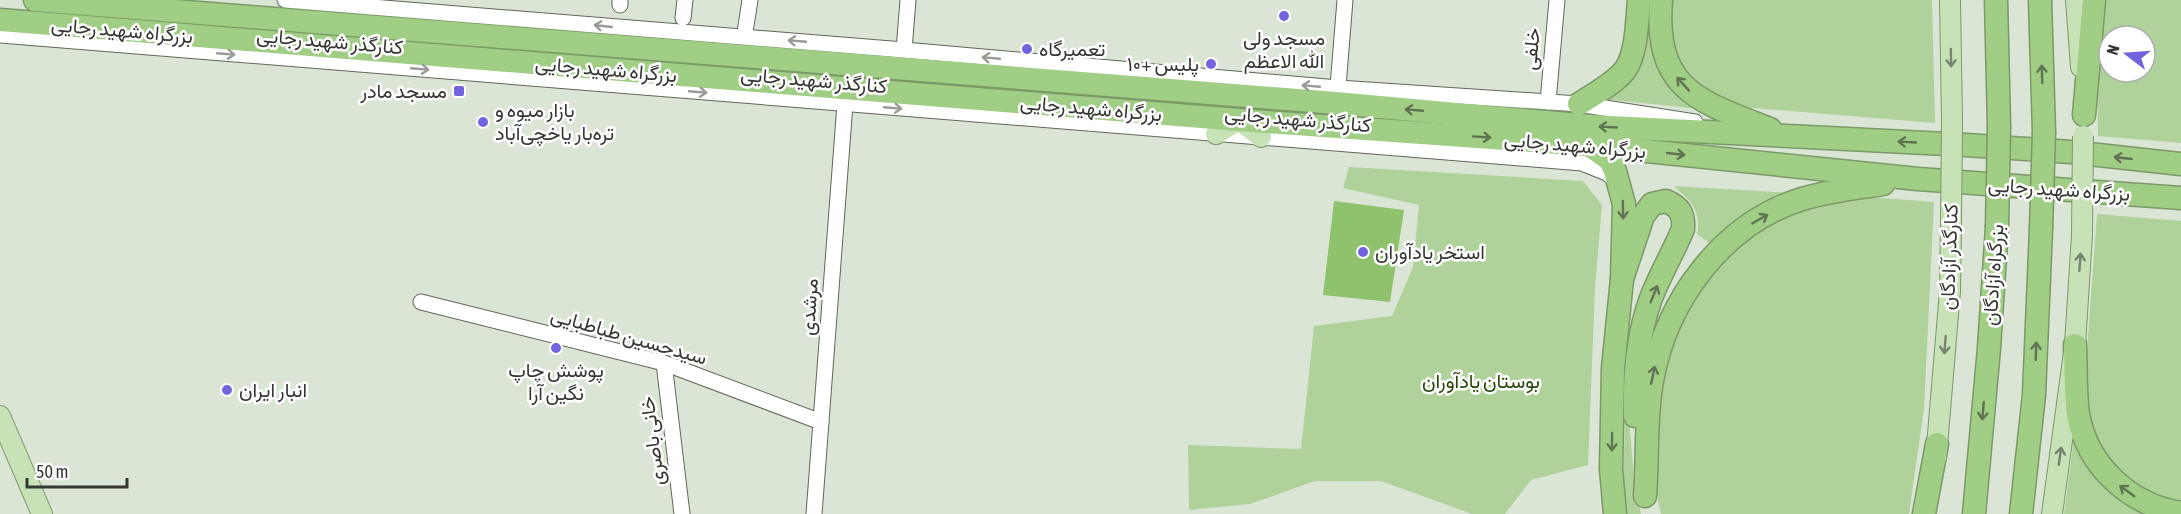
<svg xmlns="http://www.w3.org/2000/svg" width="2181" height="514" viewBox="0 0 2181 514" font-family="'Asap Condensed',Vazirmatn,sans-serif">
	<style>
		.green { fill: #afd29a; fill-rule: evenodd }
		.water { fill: #8ec26c }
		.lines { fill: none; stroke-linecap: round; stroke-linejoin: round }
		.minor-casing { stroke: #5f675a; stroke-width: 17 }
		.major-casing { stroke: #7b9968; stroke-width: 22 }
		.highway-casing { stroke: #7b9968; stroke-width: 25 }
		.minor { stroke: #fff; stroke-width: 15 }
		.major { stroke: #c7e2b6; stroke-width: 20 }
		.highway { stroke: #a1ce85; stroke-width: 22 }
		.major-bridge-casing { stroke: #7b9968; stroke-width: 22; stroke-linecap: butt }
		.highway-bridge-casing { stroke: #7b9968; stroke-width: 25; stroke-linecap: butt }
		.major-bridge { stroke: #c7e2b6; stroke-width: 20 }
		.highway-bridge { stroke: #a1ce85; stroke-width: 22 }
		.oneway { stroke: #9a9b98 }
		.oneway2 { stroke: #76846d }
		.oneway3 { stroke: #607353 }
		.poi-dot { fill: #7164de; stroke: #fff; stroke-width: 2 }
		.labels { text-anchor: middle; stroke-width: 5; stroke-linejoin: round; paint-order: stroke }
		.street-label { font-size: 20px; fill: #343732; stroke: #fff }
		.poi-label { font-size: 20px; fill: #343732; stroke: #fff; text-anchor: start }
		.park-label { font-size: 20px; fill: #27480a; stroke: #fff }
	</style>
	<rect width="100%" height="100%" fill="#dbe5d6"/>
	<g class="green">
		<path d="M1647,0L1700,109L1603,99Z"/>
		<path d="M1670,0H1932L1935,123L1740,107L1701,92L1677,61L1670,30Z"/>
		<path d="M2102,0H2181V143L2098,136L2097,75ZM2109,36H2145V72H2109Z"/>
		<path d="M1349,167L1583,181L1602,205L1595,288L1588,465L1531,480L1505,514H1472L1381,481H1315L1250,504L1189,510L1188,445L1301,449L1314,326L1392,316L1413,267L1419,205L1343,188Z"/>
		<path d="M1673,186L1793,193L1712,245L1697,234C1702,212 1690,199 1673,186Z"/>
		<path d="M1857,196L1934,202L1924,409L1909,514H1661L1654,481L1658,383L1685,307L1729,251L1794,211Z"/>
		<path d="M2097,214L2181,221V500L2164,498L2135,485L2107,460L2088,423L2085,378Z"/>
		<path d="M1626,382L1634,479L1641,514H1625L1623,491Z"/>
		<path d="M2075,431L2154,514H2064Z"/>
	</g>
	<path class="water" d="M1334,201L1404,210L1390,302L1323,295Z"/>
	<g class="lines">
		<g class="minor-casing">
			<g id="minor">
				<path d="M285,0L904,50L1338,88L1579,104L1695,122"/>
				<path d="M620,5V0"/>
				<path d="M683,18L685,0"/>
				<path d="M745,32L750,0"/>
				<path d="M0,35L1582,163L1607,173L1618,183"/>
				<path d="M904,50L908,0"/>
				<path d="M1337,99L1345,0"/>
				<path d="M1548,102L1557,0"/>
				<path d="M421,302L664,363L821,422"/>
				<path d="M664,363L682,514"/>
				<path d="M814,514L845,104"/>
			</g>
		</g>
		<g class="major-casing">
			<g id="major">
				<path d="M1950,0L1952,120"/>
				<path d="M2076,0L2081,67"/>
				<path d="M1216,134L1239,120L1261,137"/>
				<path d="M0,416L42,514"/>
				<path d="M1936,458L1950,291L1951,224"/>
				<path d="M2052,514L2075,345L2082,235"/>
			</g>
		</g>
		<g class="highway-casing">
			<g id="highway">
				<path d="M35,0L1336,103L1590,126L1966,145L2071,152L2181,164"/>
				<path d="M1661,0C1654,90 1698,101 1770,129"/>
				<path d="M1996,0L1999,126"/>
				<path d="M2040,0L2044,132"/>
				<path d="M0,20L1239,120L1588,145L1918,179L2181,198"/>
				<path d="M1579,104C1594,94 1614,84 1625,70C1637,54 1637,20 1639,0"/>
				<path d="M2084,115L2094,0"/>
				<path d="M1589,145L1610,160L1615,171L1624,204L1622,279L1613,368L1611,469L1615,514"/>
				<path d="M1622,279L1643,216L1652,204L1666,201C1680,207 1684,214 1683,229C1673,253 1659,276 1650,301C1637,338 1634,377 1635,416"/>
				<path d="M2075,345C2076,368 2075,392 2078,414C2087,466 2130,505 2181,513"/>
				<path d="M1645,496C1648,458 1645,419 1652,381C1666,301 1722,224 1802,199C1828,191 1856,188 1883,184"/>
				<path d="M1924,514L1937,444"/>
				<path d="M1974,514L1989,348L1997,227"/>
				<path d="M2021,514L2034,395L2041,229"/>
			</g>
		</g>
		<use href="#minor" class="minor"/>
		<use href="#major" class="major"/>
		<use href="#highway" class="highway"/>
		<g class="major-bridge-casing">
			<g id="major-bridge">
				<path d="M1951,224L1952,120"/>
				<path d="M2082,235L2083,136"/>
			</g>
		</g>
		<g class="highway-bridge-casing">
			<g id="highway-bridge">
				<path d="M1997,227L1999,126"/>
				<path d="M2041,229L2044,132"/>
			</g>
		</g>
		<use href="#major-bridge" class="major-bridge"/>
		<use href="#highway-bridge" class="highway-bridge"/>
	</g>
	<defs><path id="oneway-shaft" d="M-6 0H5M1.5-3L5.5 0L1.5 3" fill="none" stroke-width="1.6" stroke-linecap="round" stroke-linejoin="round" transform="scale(1.5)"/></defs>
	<g class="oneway">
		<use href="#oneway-shaft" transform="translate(603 26) rotate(-174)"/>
		<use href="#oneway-shaft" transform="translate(797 41) rotate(-175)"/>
		<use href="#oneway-shaft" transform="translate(226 54) rotate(5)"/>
		<use href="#oneway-shaft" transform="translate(991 58) rotate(-175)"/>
		<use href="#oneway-shaft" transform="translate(420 69) rotate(5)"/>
		<use href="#oneway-shaft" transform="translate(1311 86) rotate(-175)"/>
		<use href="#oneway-shaft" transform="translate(698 92) rotate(5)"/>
		<use href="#oneway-shaft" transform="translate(893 108) rotate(5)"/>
	</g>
	<g class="oneway2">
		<use href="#oneway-shaft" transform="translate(1951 58) rotate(89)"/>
		<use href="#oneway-shaft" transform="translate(2080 262) rotate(-86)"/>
		<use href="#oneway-shaft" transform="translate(1945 345) rotate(95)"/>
		<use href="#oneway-shaft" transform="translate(2060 456) rotate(-82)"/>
	</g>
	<g class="oneway3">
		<use href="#oneway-shaft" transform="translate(2042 74) rotate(-92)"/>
		<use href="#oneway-shaft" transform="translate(1683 84) rotate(-132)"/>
		<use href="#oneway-shaft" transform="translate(1414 110) rotate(-175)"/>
		<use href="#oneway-shaft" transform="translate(1608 127) rotate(-177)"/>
		<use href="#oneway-shaft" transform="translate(1482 137) rotate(4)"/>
		<use href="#oneway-shaft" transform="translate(1907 142) rotate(-177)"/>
		<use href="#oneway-shaft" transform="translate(1676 154) rotate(6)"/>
		<use href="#oneway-shaft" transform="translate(2123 158) rotate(-174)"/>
		<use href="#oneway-shaft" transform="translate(1623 210) rotate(89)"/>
		<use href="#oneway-shaft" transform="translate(1760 219) rotate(-30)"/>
		<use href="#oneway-shaft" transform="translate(1654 294) rotate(-68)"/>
		<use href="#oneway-shaft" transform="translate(2036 351) rotate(-88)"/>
		<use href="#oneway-shaft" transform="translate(1653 375) rotate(-78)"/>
		<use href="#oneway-shaft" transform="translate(1983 411) rotate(95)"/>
		<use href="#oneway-shaft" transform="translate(1612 442) rotate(91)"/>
		<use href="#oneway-shaft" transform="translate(2127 491) rotate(-144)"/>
	</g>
	<g class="poi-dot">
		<circle cx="1284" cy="16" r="6"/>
		<circle cx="1027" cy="49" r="6"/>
		<circle cx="1211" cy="64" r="6"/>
		<rect x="453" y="85" width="12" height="12" rx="3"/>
		<circle cx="483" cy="122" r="6"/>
		<circle cx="1363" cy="252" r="6"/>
		<circle cx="556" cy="348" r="6"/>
		<circle cx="227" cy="390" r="6"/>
	</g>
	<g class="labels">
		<g class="street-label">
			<text transform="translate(122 30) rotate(5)" y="7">بزرگراه شهید رجایی</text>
			<text transform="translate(330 41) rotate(5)" y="7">کنارگذر شهید رجایی</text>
			<text transform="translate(1531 49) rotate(-85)" y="7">خلفی</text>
			<text transform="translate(606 69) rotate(5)" y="7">بزرگراه شهید رجایی</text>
			<text transform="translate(814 80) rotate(5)" y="7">کنارگذر شهید رجایی</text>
			<text transform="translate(1091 108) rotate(5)" y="7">بزرگراه شهید رجایی</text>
			<text transform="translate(1298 119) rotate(5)" y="7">کنارگذر شهید رجایی</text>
			<text transform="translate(1575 145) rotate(5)" y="7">بزرگراه شهید رجایی</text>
			<text transform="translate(2059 189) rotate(4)" y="7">بزرگراه شهید رجایی</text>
			<text transform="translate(1949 257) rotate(-88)" y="7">کنارگذر آزادگان</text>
			<text transform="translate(1993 275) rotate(-86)" y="7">بزرگراه آزادگان</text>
			<text transform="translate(809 307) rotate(-86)" y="7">مرشدی</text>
			<text transform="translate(629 336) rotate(16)" y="7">سیدحسین طباطبایی</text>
			<text transform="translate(652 441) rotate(-97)" y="7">خانی باصری</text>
		</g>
		<g class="poi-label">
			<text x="1284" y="45" text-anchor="middle">مسجد ولی<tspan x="1284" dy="23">الله الاعظم</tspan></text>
			<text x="1039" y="56">تعمیرگاه</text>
			<text x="1199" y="71" text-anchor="end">پلیس +۱۰</text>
			<text x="447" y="98" text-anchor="end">مسجد مادر</text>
			<text x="495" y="117">بازار میوه و<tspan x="495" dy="23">تره‌بار یاخچی‌آباد</tspan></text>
			<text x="1375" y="259">استخر یادآوران</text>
			<text x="556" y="377" text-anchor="middle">پوشش چاپ<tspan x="556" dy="23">نگین آرا</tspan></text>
			<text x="239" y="397">انبار ایران</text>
		</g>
		<g class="park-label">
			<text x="1481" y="388">بوستان یادآوران</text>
		</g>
	</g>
	<g transform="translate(2127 54) rotate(287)"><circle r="28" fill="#ffffff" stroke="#aeafad" stroke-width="1.5"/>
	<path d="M0-4.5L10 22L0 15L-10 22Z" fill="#7164de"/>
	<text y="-9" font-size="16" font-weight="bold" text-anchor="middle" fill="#343732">N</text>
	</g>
	<path d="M27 478v9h100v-9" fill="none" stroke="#343732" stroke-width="3"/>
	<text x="36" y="478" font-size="18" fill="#343732" stroke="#ffffff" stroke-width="4.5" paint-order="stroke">50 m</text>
</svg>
